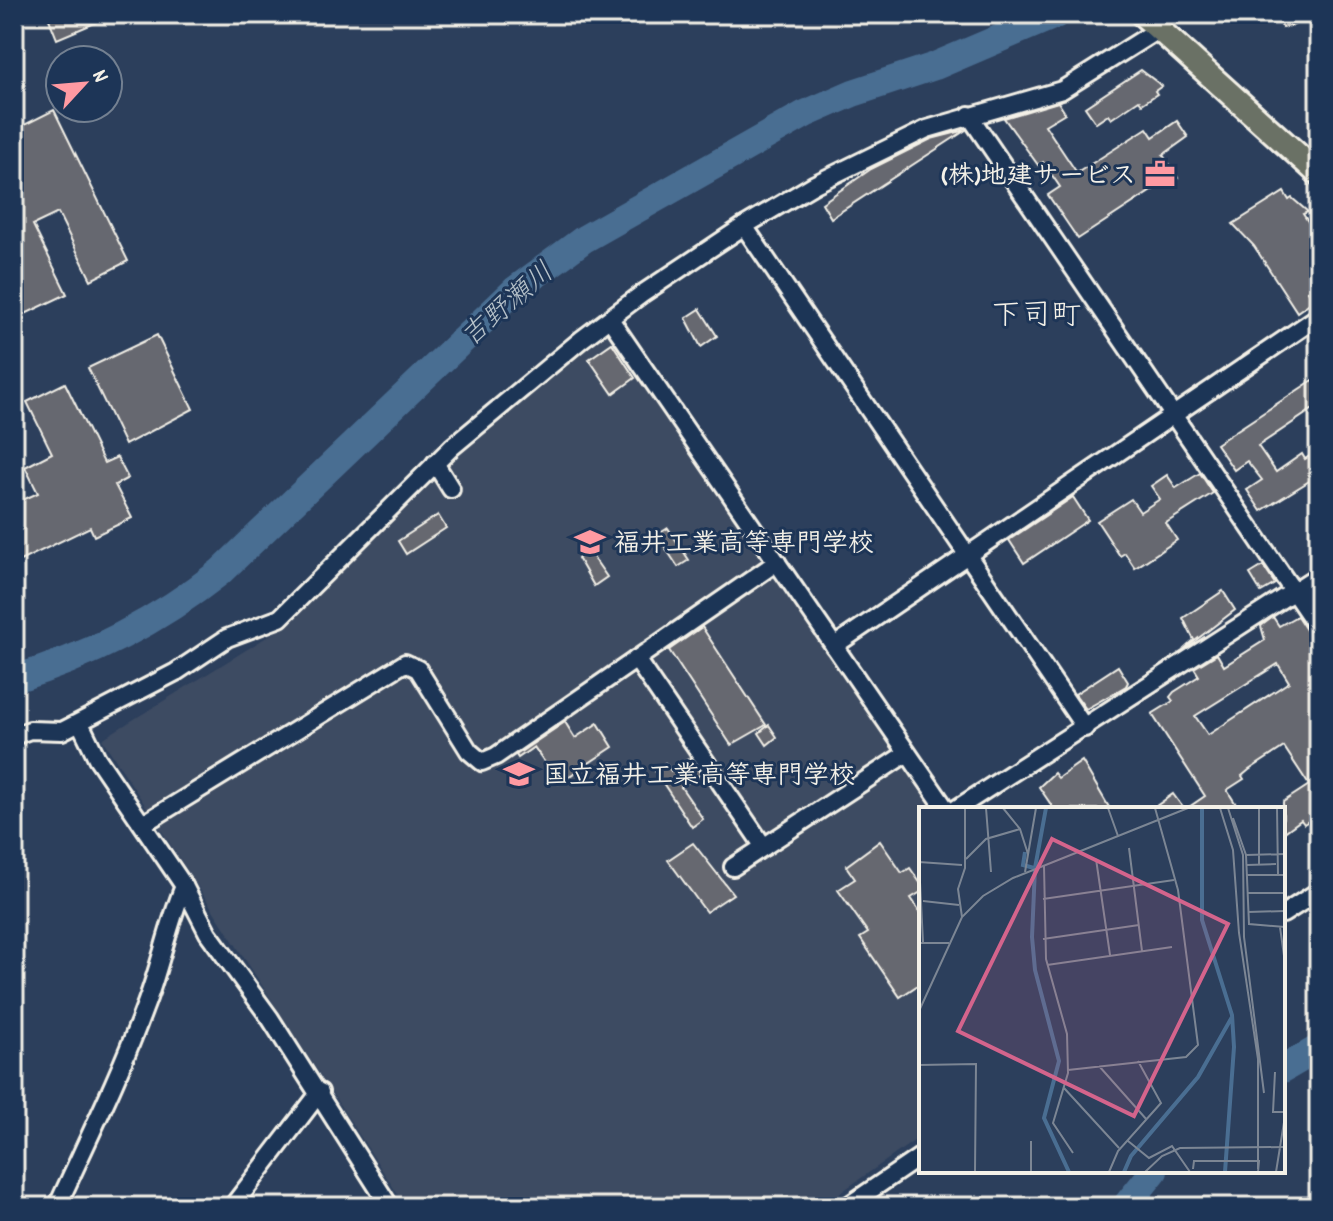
<svg xmlns="http://www.w3.org/2000/svg" width="1333" height="1221" viewBox="0 0 1333 1221" font-family="Dekko,'Klee One',sans-serif">
	<style>
		.built { fill: #3d4b62 }
		.lines { fill: none; stroke-linecap: round; stroke-linejoin: round }
		.river { stroke: #4a6e92; stroke-width: 28 }
		.building { fill: #666770; stroke: #f4f1e8; stroke-width: 2; fill-rule: evenodd }
		.minor-casing { stroke: #f4f1e8; stroke-width: 22 }
		.major-casing { stroke: #f4f1e8; stroke-width: 28 }
		.minor { stroke: #1d3557; stroke-width: 16 }
		.major { stroke: #6b7165; stroke-width: 22 }
		.labels { text-anchor: middle; stroke-width: 6; stroke-linejoin: round; paint-order: stroke }
		.poi-label { font-size: 26px; font-weight: bold; fill: #f4f1e8; stroke: #1d3557; text-anchor: start }
		.water-label { font-size: 28px; font-style: italic; fill: #b8c3ca; stroke: #1d3557 }
		.quarter-label { font-size: 30px; fill: #f4f1e8; stroke: #1d3557 }
		.inset-river { fill: none; stroke: #4a6e92; stroke-width: 4 }
		.inset-road { fill: none; stroke: #7c8694; stroke-width: 2 }
		.view { fill: #d4648c; fill-opacity: 0.15; stroke: #d4648c; stroke-width: 4 }
		.inset-edge { fill: none; stroke: #f4f1e8; stroke-width: 4 }
	</style>
	<rect width="100%" height="100%" fill="#2c3f5c"/>
	<filter id="ink" filterUnits="userSpaceOnUse"><feTurbulence type="fractalNoise" baseFrequency=".0125" numOctaves="2"/><feDisplacementMap in="SourceGraphic" scale="16" xChannelSelector="R" yChannelSelector="G"/><feConvolveMatrix kernelMatrix="1 2 1 2 8 2 1 2 1" color-interpolation-filters="sRGB"/></filter>
	<g filter="url(#ink)">
		<path class="built" d="M608,330L938,809H921V1136L820,1207H406L102,739L283,627L458,453Z"/>
		<g class="lines">
			<g class="river">
				<path d="M14,679C88,657 159,620 220,572L515,290L584,239L805,114L853,93L935,66L1057,14"/>
				<path d="M1283,1069L1319,1048"/>
				<path d="M1125,1207L1154,1171"/>
			</g>
		</g>
		<g class="building">
			<path d="M47,14H116L57,39Z"/>
			<path d="M1291,14L1294,25L1282,28L1279,16Z"/>
			<path d="M1141,70L1162,86L1155,91L1157,94L1142,104L1139,100L1111,119L1108,115L1096,123L1085,107Z"/>
			<path d="M1058,102L1065,113L1045,125L1077,173L1147,128L1153,137L1177,121L1188,137L1163,155L1178,178L1164,187L1162,184L1078,239L1048,195L1060,187L1043,162L1038,165L1004,118Z"/>
			<path d="M54,110L128,261L91,280L58,213L33,225L67,294L19,317L14,307V130Z"/>
			<path d="M966,130L831,218L822,203L871,169L931,139Z"/>
			<path d="M1284,192L1289,200L1292,198L1308,212L1303,214L1319,238V283L1308,291L1314,300L1297,312L1254,246L1233,224Z"/>
			<path d="M700,309L717,336L701,347L686,318Z"/>
			<path d="M157,335L193,409L125,445L88,368Z"/>
			<path d="M612,343L635,378L613,394L589,359Z"/>
			<path d="M1313,380L1319,388V405L1258,446L1276,472L1302,454L1305,459L1319,450V475L1261,511L1247,490L1262,480L1247,461L1234,470L1216,444Z"/>
			<path d="M65,383L104,463L117,457L128,478L115,485L132,518L94,536L90,527L14,564V504L38,493L25,467L52,453L27,402Z"/>
			<path d="M1200,473L1213,493L1166,523L1177,540L1135,568L1125,553L1120,556L1097,521L1131,499L1140,512L1160,499L1151,486L1167,475L1176,488Z"/>
			<path d="M1073,497L1088,520L1024,563L1009,540Z"/>
			<path d="M438,515L446,528L406,554L398,541Z"/>
			<path d="M668,528L689,560L678,567L657,535Z"/>
			<path d="M589,551L607,577L594,586L578,558Z"/>
			<path d="M1263,566L1275,584L1261,592L1250,574Z"/>
			<path d="M1223,591L1235,610L1183,650L1194,640L1183,618Z"/>
			<path d="M1297,616L1310,636L1319,640V676L1313,680L1319,688V814L1304,824L1301,820L1283,833V802L1309,785L1284,747L1249,770L1242,776L1244,779L1227,790L1239,809H1186L1205,796L1152,714L1173,701L1170,697L1174,692L1199,676L1194,668L1217,654L1224,666L1265,640L1261,626L1273,617L1279,626ZM1278,664L1289,682L1208,735L1195,716Z"/>
			<path d="M702,627L766,725L731,745L669,650Z"/>
			<path d="M1118,666L1128,682L1126,686L1086,709L1075,694Z"/>
			<path d="M565,722L575,738L598,723L613,747L559,783L534,747L518,758L516,755Z"/>
			<path d="M769,725L777,737L767,745L759,733Z"/>
			<path d="M690,758L701,774L681,787L703,819L692,827L655,771L665,763L671,771Z"/>
			<path d="M1082,761L1110,809H1054L1039,787L1054,773L1058,778Z"/>
			<path d="M1173,794L1184,809H1152Z"/>
			<path d="M880,841L902,873L910,868L921,884V892L911,898L921,913V983L900,997L860,938L868,933L838,890L855,879L846,866Z"/>
			<path d="M693,843L733,894L706,912L668,860Z"/>
		</g>
		<g class="lines">
			<g class="minor-casing">
				<g id="minor">
					<path d="M969,115L1319,629"/>
					<path d="M744,226L1085,728"/>
					<path d="M610,319L946,809"/>
					<path d="M435,463L451,489"/>
					<path d="M834,646L1319,316"/>
					<path d="M636,659L764,847"/>
					<path d="M80,723L97,758L184,886L208,933L270,1018L390,1207"/>
					<path d="M14,736L30,730L62,731L176,672L227,638L280,618L452,447L582,339L642,294L744,226L815,184L927,129L1062,90L1159,29"/>
					<path d="M956,809L1319,575"/>
					<path d="M143,824L405,663L418,669L469,751L482,762L496,756L777,562"/>
					<path d="M733,867L907,753"/>
					<path d="M1283,914L1319,891"/>
					<path d="M57,1207C87,1141 119,1077 144,1009C160,969 167,927 184,886"/>
					<path d="M232,1207L320,1092"/>
					<path d="M846,1207L921,1156"/>
				</g>
			</g>
			<g class="major-casing">
				<path id="major" d="M1142,14L1319,174"/>
			</g>
			<use href="#minor" class="minor"/>
			<use href="#major" class="major"/>
		</g>
	</g>
	<defs>
		<g id="office-bare" transform="scale(2.4)"><path d="M-6-3h4V-5.5h4V-3h4V5H-6ZM-1-4.5V-3h2v-1.5ZM-6 0V1H6V0Z" fill="#ff9aa2" stroke="#1d3557" stroke-width="2.5" paint-order="stroke"/></g>
		<g id="university-bare" transform="scale(2.4)"><path d="M0-5L7-2L0 1L-7-2ZM-4 1L0 2.5L4 1V4Q0 6-4 4Z" fill="#ff9aa2" stroke="#1d3557" stroke-width="2.5" paint-order="stroke"/></g>
	</defs>
	<g fill-rule="evenodd">
		<use href="#office-bare" x="1160" y="174"/>
		<use href="#university-bare" x="590" y="542"/>
		<use href="#university-bare" x="519" y="774"/>
	</g>
	<g class="labels">
		<g class="poi-label">
			<text x="1136" y="183" text-anchor="end">(株)地建サービス</text>
			<text x="614" y="551">福井工業高等専門学校</text>
			<text x="543" y="783">国立福井工業高等専門学校</text>
		</g>
		<g class="water-label">
			<text transform="translate(506 303) rotate(-41)" y="10">吉野瀬川</text>
		</g>
		<g class="quarter-label">
			<text x="1036" y="324">下司町</text>
		</g>
	</g>
	<g transform="translate(919 807)">
		<rect width="366" height="366" fill="#2c3f5c"/>
		<path class="inset-river" d="M127,1L116,61L113,130L116,163L140,254L125,311L150,365M283,1V113L313,208L315,240L306,365M106,45L104,58L115,61M205,365L212,349L279,270L313,210"/>
		<path class="inset-road" d="M67,1L72,65M84,1L101,22L109,47M189,1L199,29M301,1L314,43L320,126L339,252V362M309,1L324,48L325,130L345,286M358,1L359,68M314,11L327,48L330,117L366,120M210,41L223,144M327,48L366,47M47,52L67,32L101,22M177,52L191,148M0,55L4,135M0,55L43,58M328,58L357,57M340,58V1M125,59L127,152L148,227L149,266L134,316L154,346M106,65L117,1M327,68H366M328,86H366M124,92L255,73M4,94L40,98M329,105L366,104M43,110L39,82L46,61V1M361,120L366,156M124,132L220,118M0,136H30M128,158L253,140M0,204L43,110L64,89L94,71L269,1M0,258L57,257L56,365M180,259L228,313M149,263L267,250L279,238L259,83L236,1M356,265L354,305H366M145,281L200,341M209,334L230,351L253,339L271,365M274,362L275,354H340L339,365M112,365V334M190,365L199,344L242,296L219,254M226,365L243,349L261,341L366,340M357,365L366,309"/>
		<path class="view" d="M133,32L309,117L215,309L39,224Z"/>
		<rect width="366" height="366" class="inset-edge"/>
	</g>
	<rect width="1333" height="1221" fill="none" stroke="#1d3557" stroke-width="48"/>
	<rect x="24" y="24" width="1285" height="1173" fill="none" stroke="#f4f1e8" stroke-width="3" filter="url(#ink)"/>
	<g transform="translate(84 84) rotate(64)"><circle r="38" fill="#1d3557" stroke="#738091" stroke-width="2"/>
	<path d="M0-6L14 30L0 20L-14 30Z" fill="#ff9aa2"/>
	<text y="-12" font-size="22" font-weight="bold" text-anchor="middle" fill="#f4f1e8">N</text>
	</g>
</svg>
